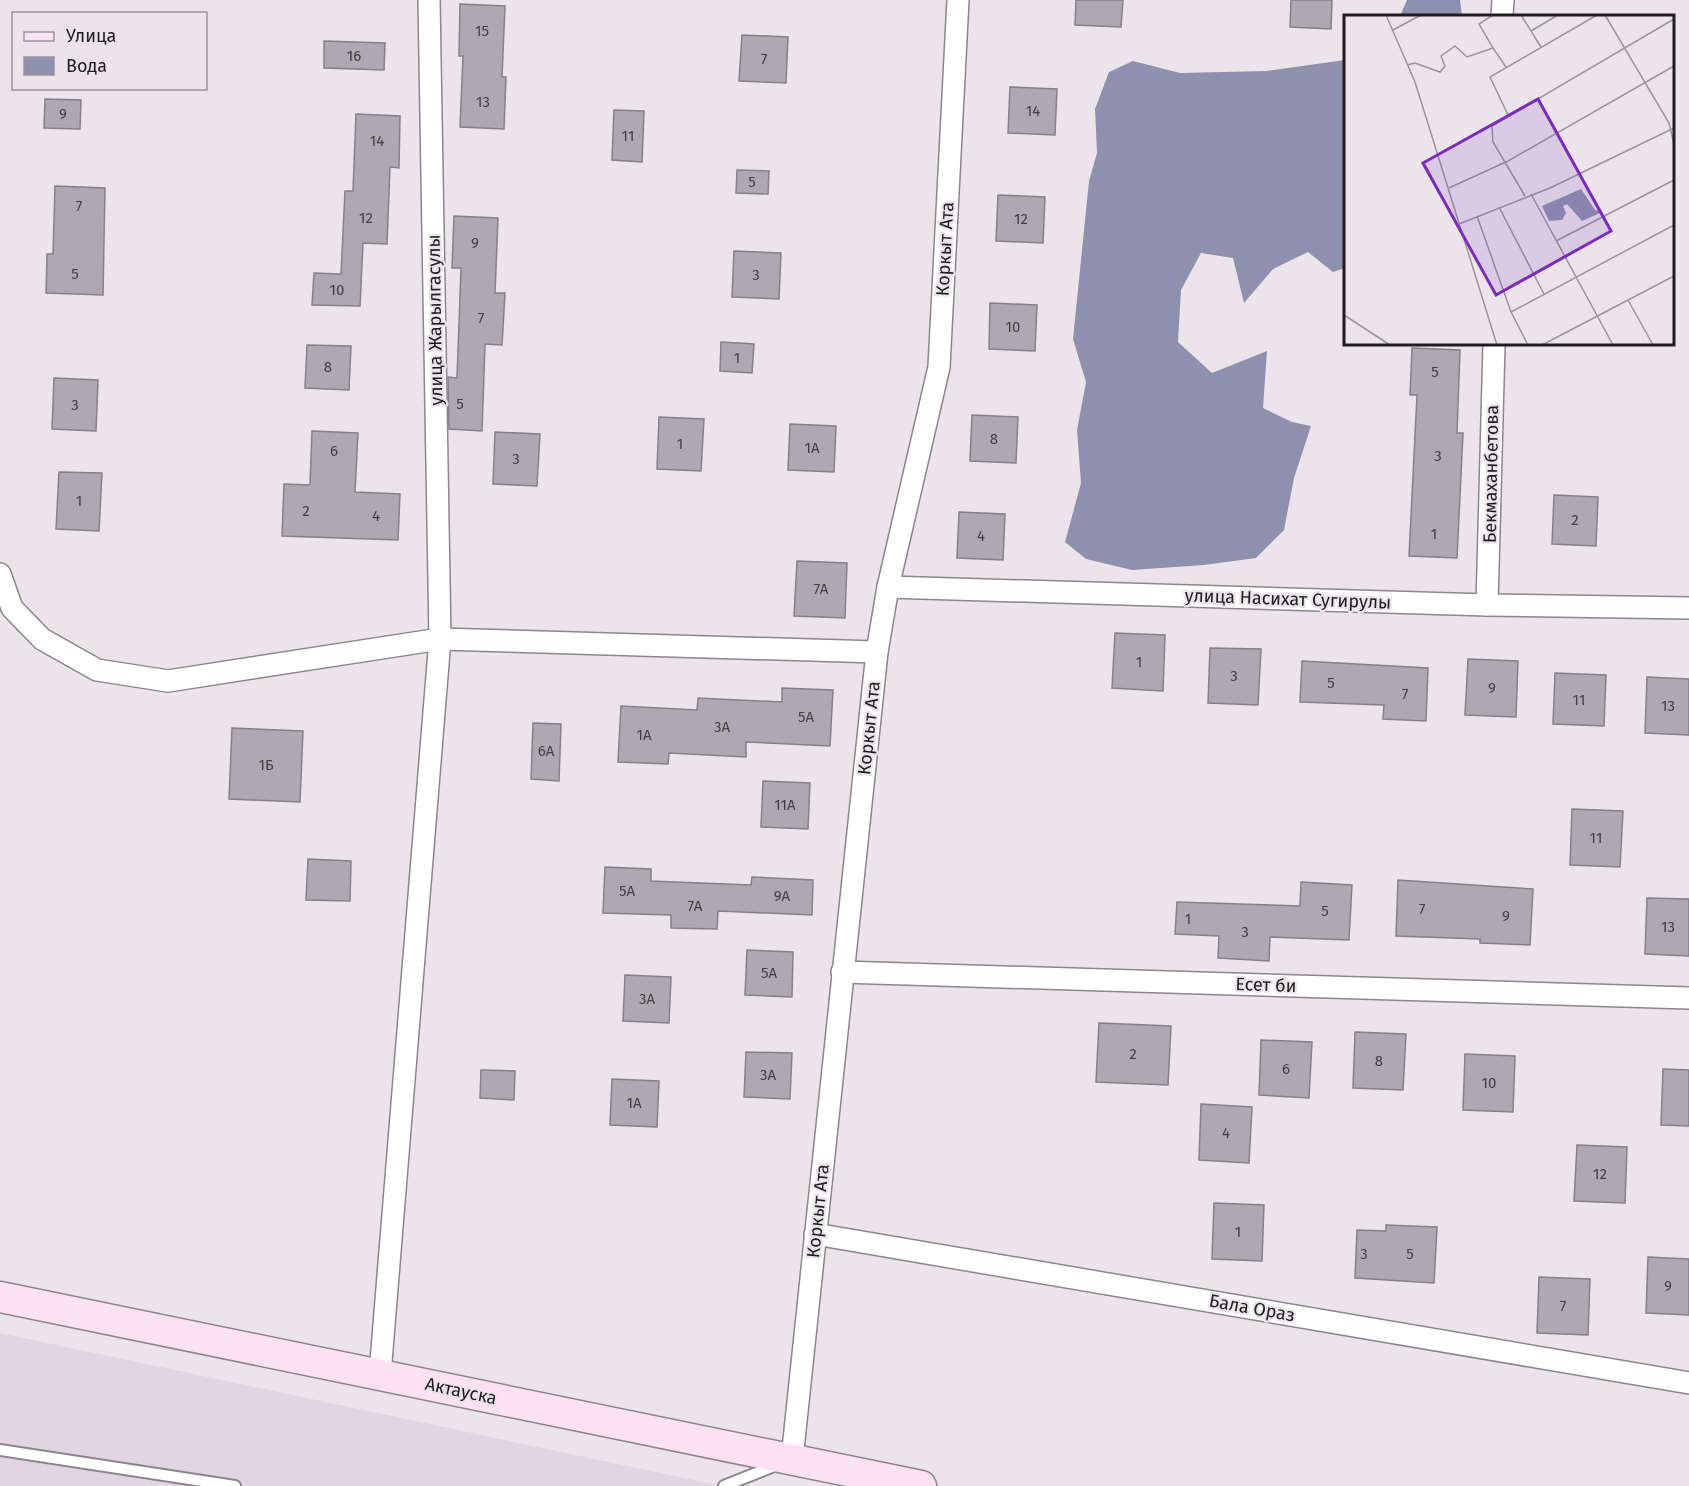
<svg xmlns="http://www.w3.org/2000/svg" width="1689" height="1486" viewBox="0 0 1689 1486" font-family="'Fira Sans',sans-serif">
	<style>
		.built { fill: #e0d5e0 }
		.water { fill: #8e91ad }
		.building { fill: #aca9b0; stroke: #838187; stroke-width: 1.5 }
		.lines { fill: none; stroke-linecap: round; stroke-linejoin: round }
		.service-casing { stroke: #8b868b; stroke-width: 14 }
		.minor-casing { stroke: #8b868b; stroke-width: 24 }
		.secondary-casing { stroke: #8b868b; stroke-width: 33 }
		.service { stroke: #fff; stroke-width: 10 }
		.minor { stroke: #fff; stroke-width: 21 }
		.secondary { stroke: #fee1f1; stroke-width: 30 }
		.labels { text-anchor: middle; stroke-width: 4.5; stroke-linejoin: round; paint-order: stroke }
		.number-label { font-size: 15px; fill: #423f42 }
		.street-label { font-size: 18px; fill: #1e1c1e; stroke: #ebe5eb }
		.inset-road { fill: none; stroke: #999599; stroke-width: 1.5 }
		.view { fill: #7b2cbf; fill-opacity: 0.15; stroke: #7b2cbf; stroke-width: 3 }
		.inset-edge { fill: none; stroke: #1e1c1e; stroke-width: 3 }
	</style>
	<rect width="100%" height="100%" fill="#ebe5eb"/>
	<path class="built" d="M0,1333L722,1486H0Z"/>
	<g class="water">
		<path d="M1407,0H1460L1462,16H1400Z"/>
		<path d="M1345,60V268L1333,272L1308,252L1273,269L1244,303L1233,258L1201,253L1181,290L1178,342L1212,373L1267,351L1263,408L1292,422L1311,426L1294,478L1284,530L1256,558L1204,565L1132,570L1086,559L1065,542L1081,483L1077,430L1086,382L1073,339L1089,181L1097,153L1095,109L1109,72L1133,61L1180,73L1266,71Z"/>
	</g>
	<g class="building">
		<path d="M1076,0H1123L1121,27L1075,25Z"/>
		<path d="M1291,0H1332L1331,29L1290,27Z"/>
		<path d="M460,4L505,6L502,77H506L504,129L460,127L463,56H459Z"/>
		<path d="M742,35L788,37L786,83L739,81Z"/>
		<path d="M324,41L385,43L384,70L324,68Z"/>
		<path d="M1010,87L1057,89L1055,135L1008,133Z"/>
		<path d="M45,99L81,100L80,129L44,128Z"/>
		<path d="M614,110L644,111L642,162L612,160Z"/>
		<path d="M356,114L400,116L399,168L390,167L387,244L363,243L360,306L312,305L314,273L341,274L345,191H353Z"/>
		<path d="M737,170L769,171L768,194L736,193Z"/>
		<path d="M55,186L105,188L103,295L46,293L47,254H53Z"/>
		<path d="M998,195L1045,197L1043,243L996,241Z"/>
		<path d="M454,216L498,218L495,293H505L502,345L485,344L482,431L449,429L448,377L457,378L461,268H452Z"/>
		<path d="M734,251L781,253L779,299L732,297Z"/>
		<path d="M990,303L1037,305L1035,351L989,349Z"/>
		<path d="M721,342L754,344L752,373L720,371Z"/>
		<path d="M307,345L351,346L349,390L305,388Z"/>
		<path d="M1412,348L1460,350L1457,433H1463L1457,558L1409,556L1417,395H1410Z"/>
		<path d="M54,378L98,380L96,431L52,429Z"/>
		<path d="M972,415L1018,417L1016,463L970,461Z"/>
		<path d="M659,417L704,419L701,471L657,469Z"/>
		<path d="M790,424L836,426L834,472L788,470Z"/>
		<path d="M312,431L358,433L355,492L400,494L398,540L282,536L284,484L310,485Z"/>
		<path d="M495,432L540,434L537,486L493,484Z"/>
		<path d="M59,472L102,473L99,531L56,529Z"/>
		<path d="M1554,495L1598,497L1596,546L1552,544Z"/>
		<path d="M959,512L1005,514L1003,560L957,558Z"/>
		<path d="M797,561L847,563L845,618L794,616Z"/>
		<path d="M1115,633L1165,635L1163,691L1112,688Z"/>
		<path d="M1210,648L1261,649L1258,705L1208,703Z"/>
		<path d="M1468,659L1518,661L1516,717L1465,715Z"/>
		<path d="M1302,661L1428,668L1426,721L1383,719L1384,705L1300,702Z"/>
		<path d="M1555,673L1606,675L1604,726L1553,724Z"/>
		<path d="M1647,677L1689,679V735L1645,733Z"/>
		<path d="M782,688L833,690L830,746L746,742V757L669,753L668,764L618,762L621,706L697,710L698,698L782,702Z"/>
		<path d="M533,723L561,724L559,781L531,779Z"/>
		<path d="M232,728L303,731L300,802L229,799Z"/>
		<path d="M763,781L810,783L808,829L761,827Z"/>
		<path d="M1572,809L1623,811L1620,867L1570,865Z"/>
		<path d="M308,859L351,861L350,901L306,900Z"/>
		<path d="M605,867L651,869V881L751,885L752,877L813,880L812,915L718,911L717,929L671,928V915L603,913Z"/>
		<path d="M1398,880L1533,889L1530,945L1480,943V939L1396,936Z"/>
		<path d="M1301,882L1352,885L1349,940L1270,937L1269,961L1218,958L1219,936L1175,934L1177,902L1300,906Z"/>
		<path d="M1647,898L1689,899V956L1645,954Z"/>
		<path d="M747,950L793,952L792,997L745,995Z"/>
		<path d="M625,975L671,977L669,1023L623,1021Z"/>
		<path d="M1099,1023L1171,1026L1168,1085L1096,1082Z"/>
		<path d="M1355,1032L1406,1034L1403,1090L1353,1088Z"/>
		<path d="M1261,1040L1312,1042L1309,1098L1259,1095Z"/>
		<path d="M746,1052L792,1053L790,1099L744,1097Z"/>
		<path d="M1465,1054L1515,1056L1513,1112L1463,1110Z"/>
		<path d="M1663,1069L1689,1070V1126L1661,1125Z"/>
		<path d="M481,1070L515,1071L514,1100L480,1098Z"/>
		<path d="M612,1079L659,1081L657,1127L610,1125Z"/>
		<path d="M1201,1104L1252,1107L1249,1163L1199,1160Z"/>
		<path d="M1577,1145L1627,1147L1625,1203L1574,1201Z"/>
		<path d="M1214,1203L1264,1205L1262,1261L1212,1259Z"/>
		<path d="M1386,1225L1437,1227L1434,1283L1355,1278L1357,1230L1386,1231Z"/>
		<path d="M1648,1257L1689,1259V1315L1646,1313Z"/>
		<path d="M1539,1277L1590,1279L1588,1335L1537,1333Z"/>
	</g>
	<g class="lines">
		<g class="service-casing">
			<g id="service">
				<path d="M0,1450L235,1486"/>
				<path d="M724,1486L779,1464"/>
			</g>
		</g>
		<g class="minor-casing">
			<g id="minor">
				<path d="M1502,16L1503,0"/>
				<path d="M0,574L12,608L42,639L97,670L168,681L440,639L877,652"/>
				<path d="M888,587L1487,605L1689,608"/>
				<path d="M1487,605L1494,344"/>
				<path d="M842,972L1689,998"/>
				<path d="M815,1234L1689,1383"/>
				<path d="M380,1374L440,639L429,0"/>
				<path d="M792,1459L877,652L888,587L939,367L958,0"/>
			</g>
		</g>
		<g class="secondary-casing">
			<path id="secondary" d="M0,1297L921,1486"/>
		</g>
		<use href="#service" class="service"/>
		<use href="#minor" class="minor"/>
		<use href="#secondary" class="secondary"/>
	</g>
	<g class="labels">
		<g class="number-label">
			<text x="482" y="36">15</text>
			<text x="354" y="61">16</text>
			<text x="764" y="64">7</text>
			<text x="483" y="107">13</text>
			<text x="1033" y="116">14</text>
			<text x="63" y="119">9</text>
			<text x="628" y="141">11</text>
			<text x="377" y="146">14</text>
			<text x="752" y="187">5</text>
			<text x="79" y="211">7</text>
			<text x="366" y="223">12</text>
			<text x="1021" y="224">12</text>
			<text x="475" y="248">9</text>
			<text x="75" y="279">5</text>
			<text x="756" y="280">3</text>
			<text x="337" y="295">10</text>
			<text x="481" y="323">7</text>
			<text x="1013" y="332">10</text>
			<text x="737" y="363">1</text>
			<text x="328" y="372">8</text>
			<text x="1435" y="377">5</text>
			<text x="460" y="409">5</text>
			<text x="75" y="410">3</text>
			<text x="994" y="444">8</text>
			<text x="680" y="449">1</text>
			<text x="812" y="453">1А</text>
			<text x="334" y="456">6</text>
			<text x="1438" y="461">3</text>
			<text x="516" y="464">3</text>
			<text x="79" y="506">1</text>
			<text x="306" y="516">2</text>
			<text x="376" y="521">4</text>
			<text x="1575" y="525">2</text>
			<text x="1434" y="539">1</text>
			<text x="981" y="541">4</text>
			<text x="821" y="594">7А</text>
			<text x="1139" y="667">1</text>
			<text x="1234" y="681">3</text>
			<text x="1331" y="688">5</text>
			<text x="1492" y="693">9</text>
			<text x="1405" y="699">7</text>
			<text x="1579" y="705">11</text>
			<text x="1668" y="711">13</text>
			<text x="806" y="722">5А</text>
			<text x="722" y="732">3А</text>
			<text x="644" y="740">1А</text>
			<text x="546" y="756">6А</text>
			<text x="266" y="770">1Б</text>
			<text x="785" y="810">11А</text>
			<text x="1596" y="843">11</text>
			<text x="627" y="896">5А</text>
			<text x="782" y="901">9А</text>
			<text x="695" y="911">7А</text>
			<text x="1422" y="914">7</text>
			<text x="1325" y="916">5</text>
			<text x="1506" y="921">9</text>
			<text x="1188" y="924">1</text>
			<text x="1668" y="932">13</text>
			<text x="1245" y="937">3</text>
			<text x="769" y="978">5А</text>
			<text x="647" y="1004">3А</text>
			<text x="1133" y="1059">2</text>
			<text x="1379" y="1066">8</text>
			<text x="1286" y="1074">6</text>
			<text x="768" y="1080">3А</text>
			<text x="1489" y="1088">10</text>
			<text x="634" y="1108">1А</text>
			<text x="1226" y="1138">4</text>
			<text x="1600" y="1179">12</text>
			<text x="1238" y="1237">1</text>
			<text x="1364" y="1259">3</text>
			<text x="1410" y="1259">5</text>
			<text x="1668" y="1291">9</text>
			<text x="1563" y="1311">7</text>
		</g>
		<g class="street-label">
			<text transform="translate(945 249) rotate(-87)" y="6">Коркыт Ата</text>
			<text transform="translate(435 320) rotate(-91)" y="6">улица Жарылгасулы</text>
			<text transform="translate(1491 474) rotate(-89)" y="6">Бекмаханбетова</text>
			<text transform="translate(1288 599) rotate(2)" y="6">улица Насихат Сугирулы</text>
			<text transform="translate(869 728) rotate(-84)" y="6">Коркыт Ата</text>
			<text transform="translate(1266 985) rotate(2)" y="6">Есет би</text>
			<text transform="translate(818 1211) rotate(-84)" y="6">Коркыт Ата</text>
			<text transform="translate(1252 1308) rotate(10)" y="6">Бала Ораз</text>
			<text transform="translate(461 1391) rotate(12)" y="6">Актауска</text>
		</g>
	</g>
	<g transform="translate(1344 15)">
		<rect width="330" height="330" fill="#ebe5eb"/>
		<path d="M237,174L251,195L258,197L238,206L223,189L219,191L222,198L218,205L205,206L198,191Z" fill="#8e91ad"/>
		<path class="inset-road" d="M42,0L71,67L153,330M177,0L197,32M261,0L325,108L330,129M49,15L77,0M187,16L214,0M149,33L162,52M63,50L71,48L96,57L101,51L97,41L111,31L123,42L149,33L135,9L149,0M164,100L146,62L253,0M105,173L164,146L330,51M187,179L269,330M181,181L149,127L148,111L330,4M155,192L200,279M133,201L167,297L184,330M115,209L206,173L330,113M212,226L330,165M284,285L309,330M167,297L330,210M0,300L46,330M198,330L330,261"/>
		<path class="view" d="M194,84L267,216L152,280L79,148Z"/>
		<rect width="330" height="330" class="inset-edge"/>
	</g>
	<rect x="12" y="12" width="195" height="78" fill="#ebe5eb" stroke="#999599" stroke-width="1.5"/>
	<rect x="24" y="32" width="30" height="9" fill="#fee1f1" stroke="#999599" stroke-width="1.5"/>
	<text x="66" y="42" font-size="18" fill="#1e1c1e">Улица</text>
	<rect x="24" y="57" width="30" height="18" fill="#8e91ad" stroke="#999599" stroke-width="1.5"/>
	<text x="66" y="72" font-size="18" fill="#1e1c1e">Вода</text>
</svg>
